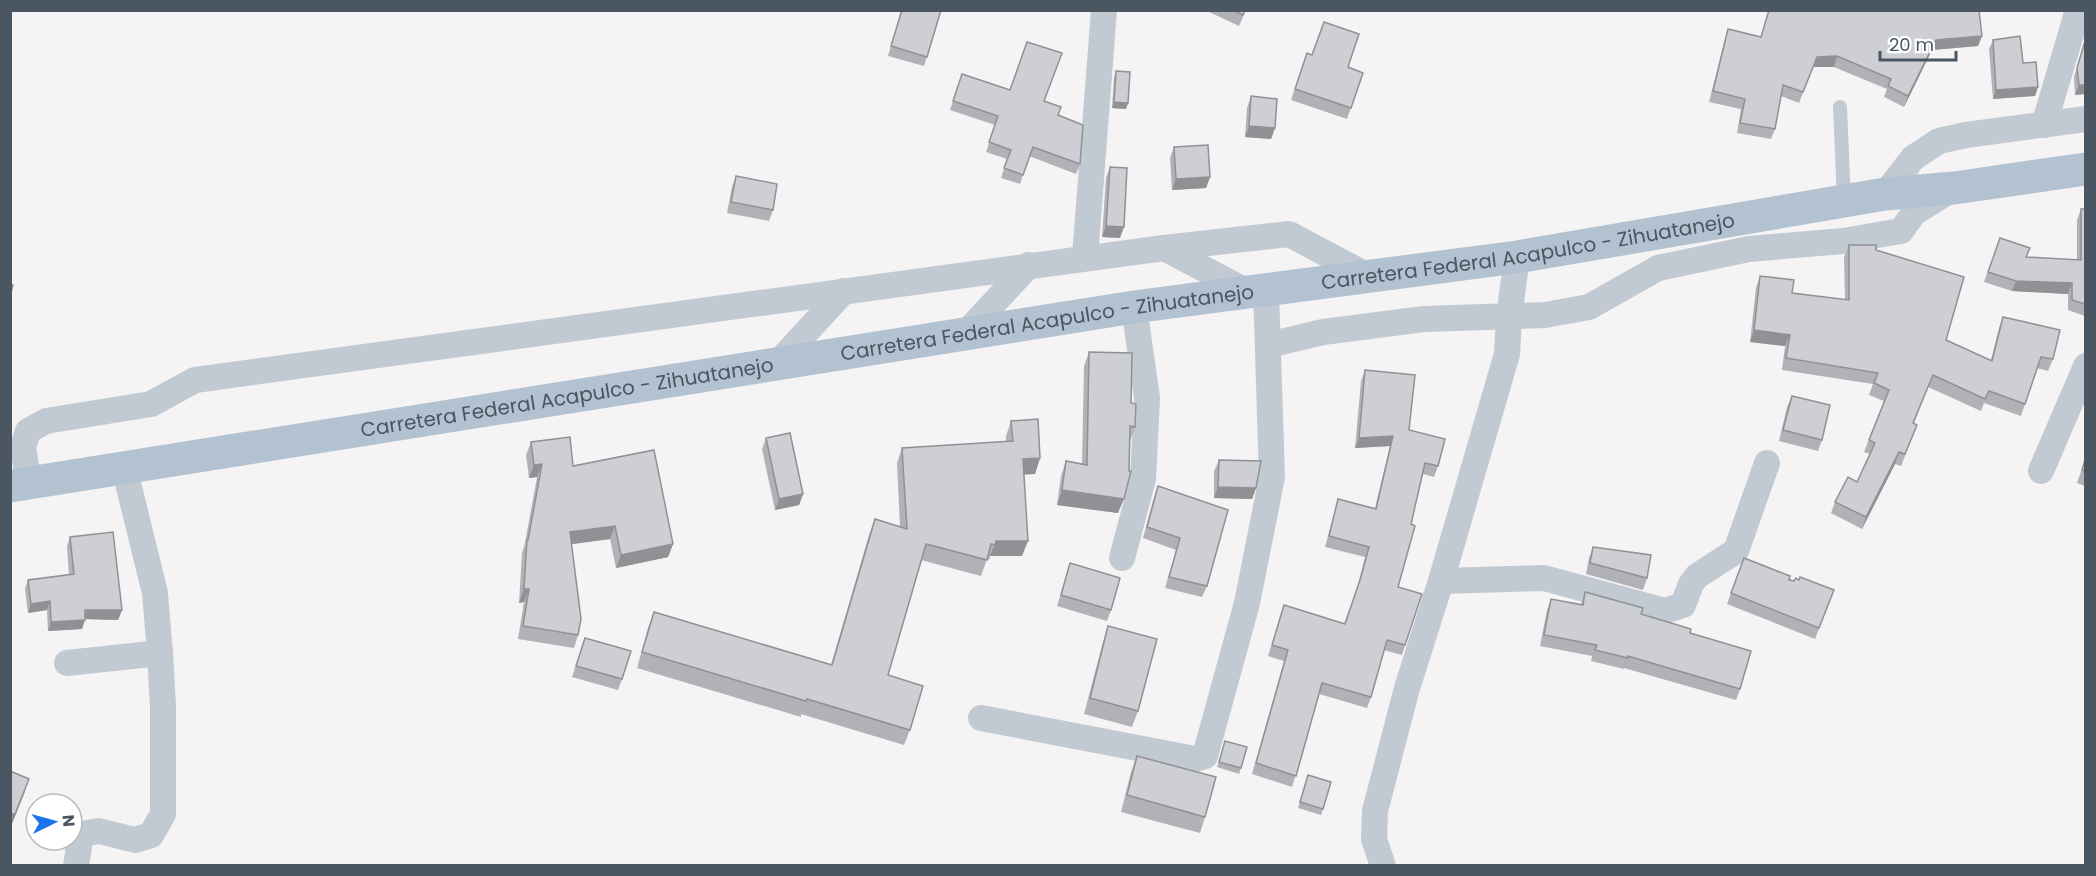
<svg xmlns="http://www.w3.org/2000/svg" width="2096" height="876" viewBox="0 0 2096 876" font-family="Poppins,sans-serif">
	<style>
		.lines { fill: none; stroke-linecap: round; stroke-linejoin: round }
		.service { stroke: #c1cad2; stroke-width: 14 }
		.minor { stroke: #c1cad2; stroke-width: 26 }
		.primary { stroke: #b3c2d1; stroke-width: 33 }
		.wall { fill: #b0b2b7 }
		.shaded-wall { fill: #909195 }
		.building { fill: #cdcfd5; stroke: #909195; stroke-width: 1.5 }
		.labels { text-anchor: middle; stroke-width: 4.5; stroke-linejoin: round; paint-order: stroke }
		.street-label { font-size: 20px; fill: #4a5661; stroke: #fff }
	</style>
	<rect width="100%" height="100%" fill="#f5f3f3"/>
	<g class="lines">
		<path class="service" d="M1840,107L1844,201"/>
		<g class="minor">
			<path d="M2044,125L2078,10"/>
			<path d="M1885,194L1913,158L1939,141L1966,135L2086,119"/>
			<path d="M1164,248L1289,234L1370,277"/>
			<path d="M1085,257L1104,10"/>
			<path d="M965,334L1029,265"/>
			<path d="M1268,345L1323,332L1424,319L1545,315L1589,307L1658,268L1749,249L1843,241L1901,231L1914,213L1951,190"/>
			<path d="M777,364L844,291"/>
			<path d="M2041,471L2086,366"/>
			<path d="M29,484L23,447L28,431L46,421L151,404L195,380L1164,248L1248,292"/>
			<path d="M1122,558L1143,479L1147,398L1134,307"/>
			<path d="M1441,581L1544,578L1665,611L1683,605L1691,584L1697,576L1736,551L1767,463"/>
			<path d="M67,663L160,653"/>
			<path d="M981,718L1195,759L1205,756L1247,603L1272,477L1266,290"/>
			<path d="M76,866L80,840L87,833L99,831L135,840L151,835L163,814V706L160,653L155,593L124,467"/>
			<path d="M1383,866L1374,839L1375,811L1407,688L1441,581L1507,354L1509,317L1517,257"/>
		</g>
		<path class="primary" id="s1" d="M10,486L1134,307L1517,257L1885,194L1954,188L2086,169"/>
	</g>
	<g class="wall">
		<path d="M901,10H941L924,66L888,56Z"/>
		<path d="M1205,10H1246L1239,26Z"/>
		<path d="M1769,10L1982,36L1978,46L1932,50L1904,107L1884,97L1887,89L1834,67H1813L1799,103L1781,96L1775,129L1771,139L1737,133L1741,109L1709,102L1725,39L1728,29L1761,37Z"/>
		<path d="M1993,40L2023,63L2038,87L2035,96L1993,99L1989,49Z"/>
		<path d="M2084,44H2085V94L2075,95L2074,77Z"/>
		<path d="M1307,53L1363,73L1347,119L1291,100Z"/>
		<path d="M1116,71L1128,103L1126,109L1112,108L1114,77Z"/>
		<path d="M962,74L1044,101L1058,115L1080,164L1076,174L1029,156L1020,184L1001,178L1007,159L986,152L995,125L950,110Z"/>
		<path d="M1251,96L1275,128L1271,139L1245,137L1247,108Z"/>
		<path d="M1174,147L1210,177L1206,188L1172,190L1170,158Z"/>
		<path d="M1110,167L1120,238L1102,237L1106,178Z"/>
		<path d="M736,176L773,210L769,221L727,213L732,187Z"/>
		<path d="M2081,209H2085V316L2068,310V294L2012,291L1984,282L2000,238L2026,257L2077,260V220Z"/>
		<path d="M1849,245L1876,250L1946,340L1991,360L1999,328L2003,317L2053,359L2048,371L2037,368L2021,416L1984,403L1981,411L1928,387L1914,423L1917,425L1901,466L1895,464L1862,529L1831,513L1835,502L1857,482L1870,454L1864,452L1884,401L1869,395L1873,384L1782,370L1785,346L1750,342L1756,288L1760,276L1792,293L1845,300L1844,257Z"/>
		<path d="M1089,352L1131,403L1135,427L1130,441L1118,513L1057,505L1061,476L1066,461L1082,464L1084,366Z"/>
		<path d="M1365,370L1438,466L1434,477L1423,474L1411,524L1398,587L1405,645L1402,655L1384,650L1371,697L1367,708L1319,694L1292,787L1252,774L1284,661L1268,656L1284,605L1344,624L1357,588L1365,557L1325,547L1335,510L1338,499L1375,508L1390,446L1355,448L1361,381Z"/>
		<path d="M1792,396L1822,440L1818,451L1779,441L1787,407Z"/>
		<path d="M1011,421L1040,458L1035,474H1024L1022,556H990L989,560L987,559L981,576L921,560L888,675L910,730L904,745L801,714V717L637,668L648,628L654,612L831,665L869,535L875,519L900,527L897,463L902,448L1006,442V436Z"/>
		<path d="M766,438L803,494L799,505L775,510L762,449Z"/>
		<path d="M531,442L573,466L673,544L668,557L616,568L610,539L572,544L578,635L574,648L518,639L524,602L519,603L522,553L525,543L537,477L529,478L526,455Z"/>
		<path d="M1219,460L1256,488L1252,499L1214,498V471Z"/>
		<path d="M2085,460V486L2077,483Z"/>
		<path d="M1158,486L1207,586L1202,597L1165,588L1176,550L1143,538L1154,497Z"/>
		<path d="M70,537L122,610L118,620L85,619L82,629L48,631L47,610L28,613L25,589L28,580L69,575L67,546Z"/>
		<path d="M1593,547L1647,578L1643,590L1586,574L1589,558Z"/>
		<path d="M1744,558L1794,581L1834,590L1815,639L1727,604Z"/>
		<path d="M1070,563L1111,610L1107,621L1057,606Z"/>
		<path d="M1585,592L1690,633L1740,689L1736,700L1624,668V669L1591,661L1592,656L1540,646L1547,610L1551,599L1581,604Z"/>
		<path d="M1108,626L1138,711L1132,727L1084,714L1103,642Z"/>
		<path d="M585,638L622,679L618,690L572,677Z"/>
		<path d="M1225,741L1241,768L1239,774L1217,767Z"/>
		<path d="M1137,756L1205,817L1200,833L1121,812L1131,772Z"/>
		<path d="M1306,781L1323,809L1321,815L1298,808Z"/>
	</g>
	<g class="shaded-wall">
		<path d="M1982,36L1978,46L1932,50L1904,107L1908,96L1936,40Z"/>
		<path d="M1837,56L1834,67H1813L1799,103L1817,57Z"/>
		<path d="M2079,85H2085V94L2075,95Z"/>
		<path d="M2038,87L2035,96L1993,99L1996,90Z"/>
		<path d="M1114,102L1128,103L1126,109L1112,108Z"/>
		<path d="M1249,126L1275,128L1271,139L1245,137Z"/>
		<path d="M1210,177L1206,188L1172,190L1176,179Z"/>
		<path d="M1106,226L1124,227L1120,238L1102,237Z"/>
		<path d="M2016,281L2072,283L2068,294L2012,291Z"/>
		<path d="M1754,330L1790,335L1785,346L1750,342Z"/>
		<path d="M1393,436L1390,446L1355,448L1359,438Z"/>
		<path d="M1899,452L1895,464L1862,529L1866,517Z"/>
		<path d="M1040,458L1035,474L1018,475L1023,459Z"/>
		<path d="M542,464L537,477L529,478L534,465Z"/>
		<path d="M1218,487L1256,488L1252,499L1214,498Z"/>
		<path d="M1062,490L1124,499L1118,513L1057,505Z"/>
		<path d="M803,494L799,505L775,510L779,499Z"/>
		<path d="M615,526L610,539L565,545L570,532Z"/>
		<path d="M996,541H1028L1022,556H990Z"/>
		<path d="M673,544L668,557L616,568L621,555Z"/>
		<path d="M524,589H529L524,602L519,603Z"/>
		<path d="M50,601L47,610L28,613L31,604Z"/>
		<path d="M85,610H122L118,620L81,619Z"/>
		<path d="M85,620L82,629L48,631L51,622Z"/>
		<path d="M26,789L12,824H10V814Z"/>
	</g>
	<g class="building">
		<path d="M902,10H941L927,57L891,46Z"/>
		<path d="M1233,10H1245L1243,15Z"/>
		<path d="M1769,10H1979L1982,36L1936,40L1908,96L1888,86L1891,79L1837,56L1817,57L1803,92L1783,85L1775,129L1740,123L1745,99L1713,91L1728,29L1761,37Z"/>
		<path d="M1324,22L1359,34L1348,67L1363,73L1351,108L1295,89L1307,53L1312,55Z"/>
		<path d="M2020,36L2023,63L2036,62L2038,87L1996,90L1993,40Z"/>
		<path d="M1027,42L1062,53L1044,101L1061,107L1058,115L1083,125L1080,164L1033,147L1023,175L1004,168L1011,150L989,142L998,116L953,101L962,74L1010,90Z"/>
		<path d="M2084,44H2085V85H2079L2077,68Z"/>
		<path d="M1116,71L1130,72L1128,103L1114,102Z"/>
		<path d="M1251,96L1277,99L1275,128L1249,126Z"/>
		<path d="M1208,145L1210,177L1176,179L1174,147Z"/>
		<path d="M1110,167L1127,168L1124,227L1106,226Z"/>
		<path d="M736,176L777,184L773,210L731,202Z"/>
		<path d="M2081,209H2085V304L2072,300V283L2016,281L1988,272L2000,238L2030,248L2026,257L2081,260Z"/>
		<path d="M1849,245H1876V250L1964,277L1946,340L1992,361L2003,317L2060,330L2053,359L2041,357L2025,404L1989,391L1985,399L1933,375L1913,423L1917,425L1905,454L1899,452L1866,517L1835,502L1848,477L1857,482L1875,443L1869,440L1889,390L1874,383L1878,373L1786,358L1790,335L1754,330L1760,276L1794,280L1792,293L1849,300Z"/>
		<path d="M10,284L13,285L10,296Z"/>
		<path d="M1089,352L1132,353L1131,403L1136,404L1135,427L1130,426L1129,471H1131L1124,499L1062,490L1066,461L1087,465Z"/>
		<path d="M1365,370L1415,375L1409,430L1445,439L1438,466L1425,463L1411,524L1415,526L1398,587L1422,594L1405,645L1387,640L1371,697L1322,683L1296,776L1256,763L1288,650L1272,645L1284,605L1345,624L1361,577L1369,547L1329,536L1338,499L1376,509L1393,436L1359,438Z"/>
		<path d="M1792,396L1830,405L1822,440L1783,430Z"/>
		<path d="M1038,419L1040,458L1023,459L1028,541H996L995,545L991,544L987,560L926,544L888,675L923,686L910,730L807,699L806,701L642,652L654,612L832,665L875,519L907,529L902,448L1013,441L1011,421Z"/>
		<path d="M790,433L803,494L779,499L766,438Z"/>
		<path d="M570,437L573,466L654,450L673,544L621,555L615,526L570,532L581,619L578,635L523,626L529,589H524L527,540H528L542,464L534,465L531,442Z"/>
		<path d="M1219,460L1261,461L1256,488L1218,487Z"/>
		<path d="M2085,460V471L2082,470Z"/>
		<path d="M1158,486L1228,510L1207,586L1169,577L1180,538L1147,527Z"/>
		<path d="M113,532L122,610H85V620L51,622L50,601L31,604L28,580L74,574L70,537Z"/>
		<path d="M1593,547L1651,555L1647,578L1590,563Z"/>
		<path d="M1744,558L1790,576L1789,580L1794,581L1796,578L1799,580L1800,577L1834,590L1819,628L1731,593Z"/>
		<path d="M1070,563L1120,578L1111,610L1061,595Z"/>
		<path d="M1585,592L1643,608L1641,614L1691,629L1690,633L1751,651L1740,689L1628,656V658L1595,650L1597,645L1544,635L1551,599L1583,605Z"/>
		<path d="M1108,626L1157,639L1138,711L1090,698Z"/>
		<path d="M585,638L631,651L622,679L576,666Z"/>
		<path d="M1225,741L1247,747L1241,768L1219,762Z"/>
		<path d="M1137,756L1216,777L1205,817L1127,795Z"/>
		<path d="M10,771L29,779L15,814H10Z"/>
		<path d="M1308,775L1331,782L1323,809L1300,802Z"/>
	</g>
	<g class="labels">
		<g class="street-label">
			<text dy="7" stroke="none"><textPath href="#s1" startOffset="1536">Carretera Federal Acapulco - Zihuatanejo</textPath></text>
			<text dy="7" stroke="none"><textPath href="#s1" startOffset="1050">Carretera Federal Acapulco - Zihuatanejo</textPath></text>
			<text dy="7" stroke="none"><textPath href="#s1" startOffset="564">Carretera Federal Acapulco - Zihuatanejo</textPath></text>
		</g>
	</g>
	<rect width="2096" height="876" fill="none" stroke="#4a5661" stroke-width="24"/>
	<g transform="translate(54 822) rotate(85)"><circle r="28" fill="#ffffff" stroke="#b7bbc0" stroke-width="1.5"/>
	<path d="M0-4.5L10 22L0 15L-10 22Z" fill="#1a73e8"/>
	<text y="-9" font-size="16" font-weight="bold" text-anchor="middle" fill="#4a5661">N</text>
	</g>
	<path d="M1880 51v9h76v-9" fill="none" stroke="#4a5661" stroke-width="3"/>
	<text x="1889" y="51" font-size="18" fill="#4a5661" stroke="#ffffff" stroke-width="4.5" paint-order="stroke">20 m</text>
</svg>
